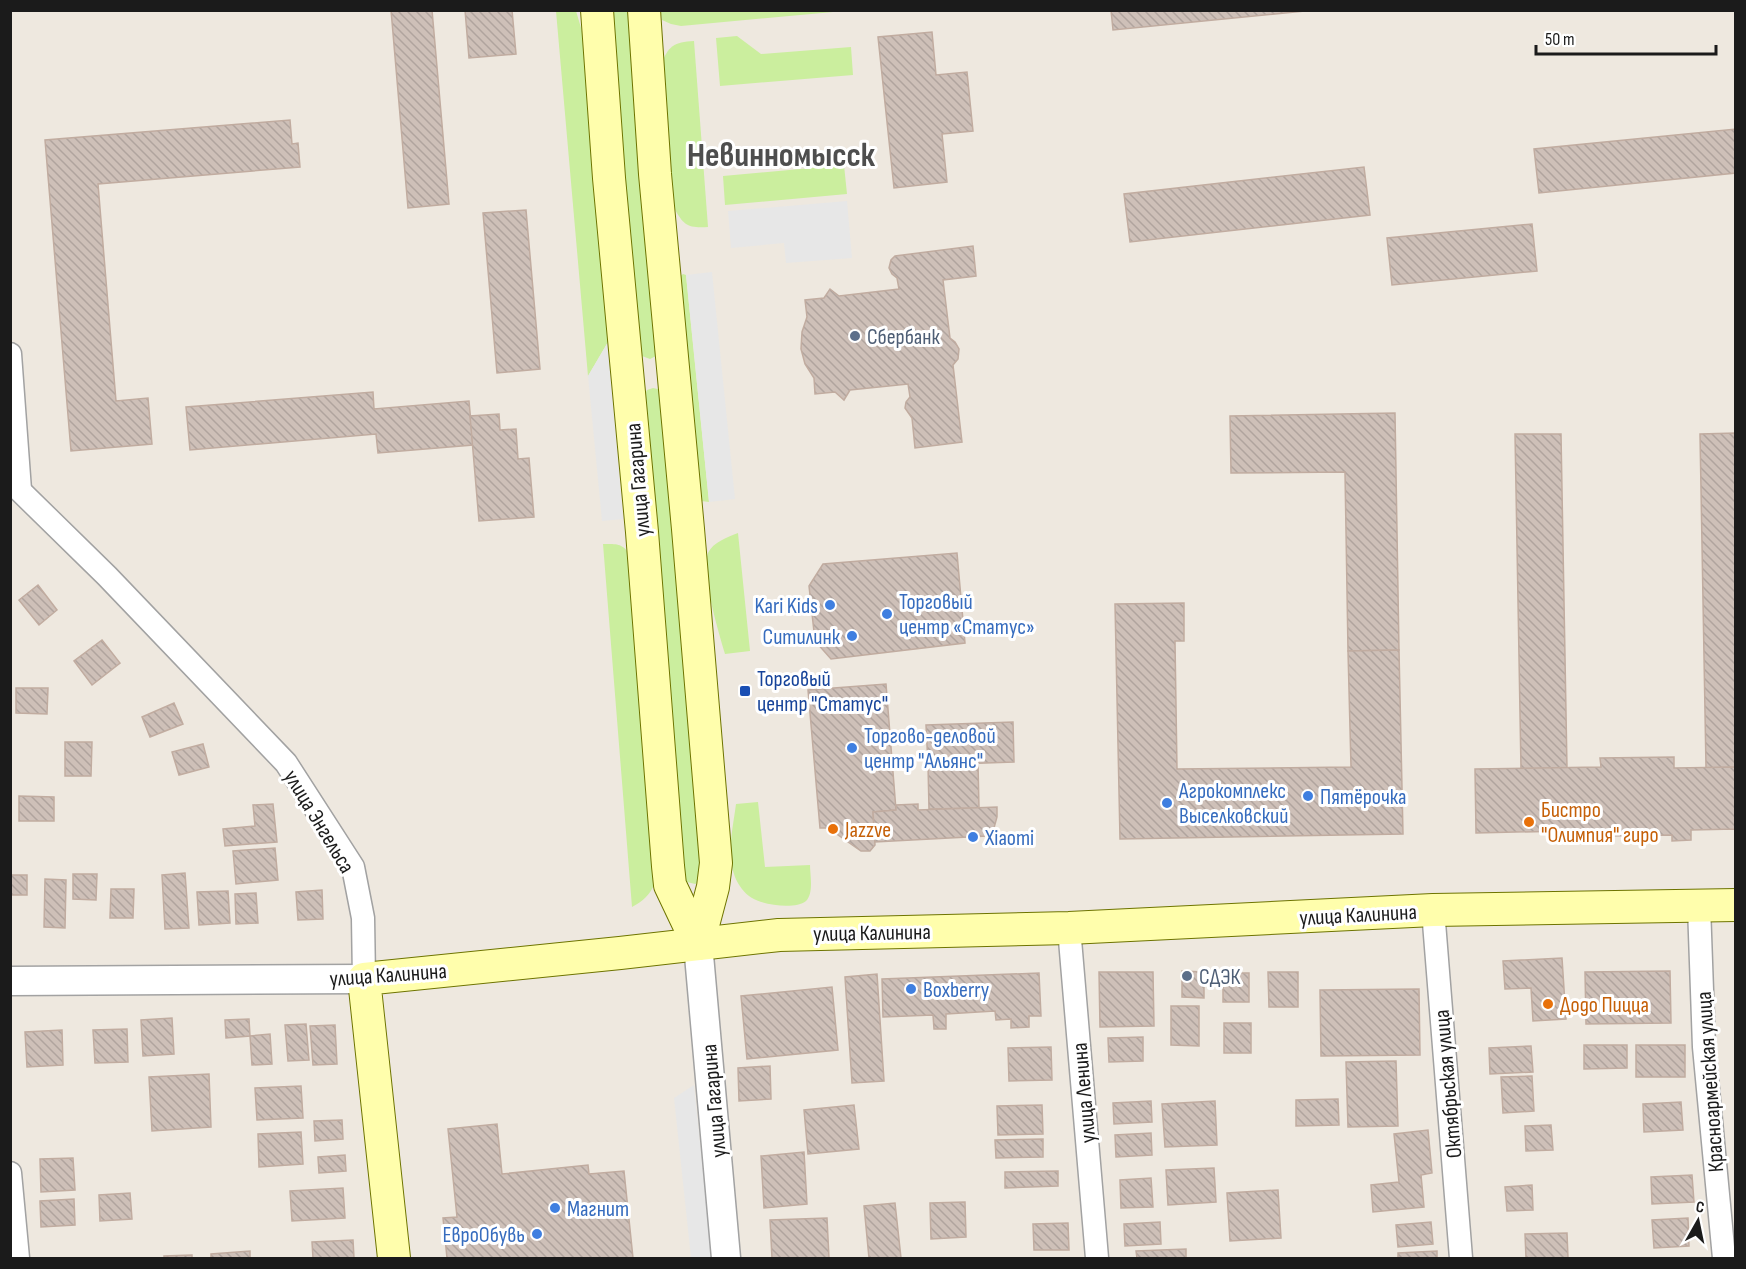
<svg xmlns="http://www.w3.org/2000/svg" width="1746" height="1269" viewBox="0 0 1746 1269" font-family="'Sofia Sans Condensed',sans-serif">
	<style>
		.grass { fill: #cbee9e }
		.parking { fill: #e7e7e7 }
		.building { fill: url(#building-back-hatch); stroke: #c1aca0; stroke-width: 1.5 }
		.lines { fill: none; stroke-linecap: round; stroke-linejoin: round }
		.minor-casing { stroke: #a2a2a2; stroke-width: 25 }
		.tertiary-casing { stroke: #a2a2a2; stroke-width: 31 }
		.secondary-casing { stroke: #6e7400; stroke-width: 34 }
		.minor { stroke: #fff; stroke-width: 22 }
		.tertiary { stroke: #fff; stroke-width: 28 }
		.secondary { stroke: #fffeac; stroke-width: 32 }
		.service-dot { fill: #5c6f8a; stroke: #fff; stroke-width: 2 }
		.shop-dot { fill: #3f7fe0; stroke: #fff; stroke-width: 2 }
		.transit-dot { fill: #1a4fb4; stroke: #fff; stroke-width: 2 }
		.food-dot { fill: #e8710a; stroke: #fff; stroke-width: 2 }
		.labels { text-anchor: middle; stroke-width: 6; stroke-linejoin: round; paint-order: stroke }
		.service-label { font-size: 22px; fill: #4e5e75; stroke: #fff; text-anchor: start }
		.street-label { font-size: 22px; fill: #1b1b1b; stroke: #fff }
		.shop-label { font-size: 22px; fill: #366cbe; stroke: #fff; text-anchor: start }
		.transit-label { font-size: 22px; fill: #164399; stroke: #fff; text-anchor: start }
		.food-label { font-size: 22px; fill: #c56008; stroke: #fff; text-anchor: start }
		.town-label { font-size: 34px; font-weight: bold; fill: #4e4e4e; stroke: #fff }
	</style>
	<defs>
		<pattern id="building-back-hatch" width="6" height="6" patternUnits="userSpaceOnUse" patternTransform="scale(1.5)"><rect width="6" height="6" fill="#cec0b8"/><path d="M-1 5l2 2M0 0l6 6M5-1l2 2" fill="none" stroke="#b0a49e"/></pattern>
	</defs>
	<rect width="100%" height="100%" fill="#eee8df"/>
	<g class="grass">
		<path d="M660,10L844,11L681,26L671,24L662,20Z"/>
		<path d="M556,11H576L587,48L608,342L588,376Z"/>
		<path d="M610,11H631L659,348L656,356L650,359L642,356L639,350Z"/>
		<path d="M737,36L761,54L851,47L853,75L720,86L716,38Z"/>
		<path d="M694,41L708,227C688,228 684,226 674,208L661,65C668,46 674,42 694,41Z"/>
		<path d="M844,165L847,194L725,205L723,176Z"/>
		<path d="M683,274L686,275L709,502L701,501L679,277Z"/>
		<path d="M653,388L662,390L703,873L701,882L695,884L687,882L683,876L644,396L647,390Z"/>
		<path d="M738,533L750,651L725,654C719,633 700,572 708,553C713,542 728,537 738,533Z"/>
		<path d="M603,544C618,544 623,543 631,557L655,883C650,895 643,901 632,907Z"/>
		<path d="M758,802L765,867L810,865C810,875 814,893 806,901C795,910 763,905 752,898C745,894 738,885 735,877C726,854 733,828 736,804Z"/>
	</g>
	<g class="parking">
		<path d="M847,201L852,258L786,263L784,243L731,248L728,211Z"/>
		<path d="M712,272L735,499L709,502L686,275Z"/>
		<path d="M608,342L623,519L602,521L588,376Z"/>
		<path d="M694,1085L712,1258H691L674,1098Z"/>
	</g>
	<g class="building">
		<path d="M391,10H432L449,204L408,208Z"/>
		<path d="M465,10H512L516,54L469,58Z"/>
		<path d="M1111,10H1315L1113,30Z"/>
		<path d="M932,32L936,75L967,72L973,131L942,134L947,182L894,188L878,37Z"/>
		<path d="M290,120L292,144L298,143L300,167L98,184L116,401L148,398L152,444L71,451L45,140Z"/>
		<path d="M1736,129V173L1539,193L1534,149Z"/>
		<path d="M1364,167L1370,215L1130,242L1124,194Z"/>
		<path d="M526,210L540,369L497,373L483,213Z"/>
		<path d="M1532,224L1537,271L1392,285L1387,238Z"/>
		<path d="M973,246L976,276L943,280L950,338L955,342L959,349L958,359L953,365L962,442L915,448L912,418L905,408L906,402L910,397L908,384L850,390L844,400L835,392L815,394L814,378L805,364L801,349L802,332L807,317L805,300L824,298L830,289L839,296L899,289L897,278L892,274L889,268L891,260L895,256Z"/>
		<path d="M373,392L374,409L469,401L473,445L378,453L376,434L190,450L186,407Z"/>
		<path d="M1395,413L1399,650L1348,651L1345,472L1231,473L1230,416Z"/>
		<path d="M499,414L500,430L516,429L518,459L529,458L534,517L479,521L470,416Z"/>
		<path d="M1736,433V767L1706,768L1700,434Z"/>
		<path d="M1515,434H1561L1567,768L1521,769Z"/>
		<path d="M957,553L965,643L831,659L815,641L809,586L823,564Z"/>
		<path d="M38,585L57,610L39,625L19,600Z"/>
		<path d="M1184,603V641H1175L1177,769L1351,767L1348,651L1399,650L1403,834L1120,839L1115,604Z"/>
		<path d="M102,640L120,663L92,685L74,661Z"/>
		<path d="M886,684L896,810L873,812L875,845L870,851H861L828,828H820L808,690Z"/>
		<path d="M16,688H48L47,714L16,713Z"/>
		<path d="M174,703L183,724L150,737L142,717Z"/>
		<path d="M1013,722L1014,762L928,765L926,725Z"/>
		<path d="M65,742H92L91,776H65Z"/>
		<path d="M203,744L209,767L179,775L172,752Z"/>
		<path d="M1674,757V768L1736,767V840L1735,829L1691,830V840L1672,841V835L1605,836V830L1476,833L1475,769L1601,767L1600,758Z"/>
		<path d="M978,763L979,808L929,809L928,765Z"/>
		<path d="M19,796L54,797V821H19Z"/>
		<path d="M273,804L277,842L225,846L223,829L255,826L253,805Z"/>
		<path d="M918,804V810L997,807V817L994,828L987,836L875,842L873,812L896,810V805Z"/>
		<path d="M275,848L278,880L236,884L233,851Z"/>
		<path d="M185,873L189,928L165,929L162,875Z"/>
		<path d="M73,874H97L96,900L73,899Z"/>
		<rect x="10" y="875" width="17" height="20"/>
		<path d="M45,879L66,880L65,928L44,927Z"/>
		<path d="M111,889H134L133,918H110Z"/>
		<path d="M322,890L323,919L298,920L296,892Z"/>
		<path d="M228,891L230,923L199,925L197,892Z"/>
		<path d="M256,893L258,923L236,924L235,894Z"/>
		<path d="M1562,958L1566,1019L1533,1021L1531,988L1505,989L1503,961Z"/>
		<path d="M1182,971L1204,972V998L1182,997Z"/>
		<path d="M1670,971L1671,1023L1586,1024L1585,972Z"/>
		<path d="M1099,972H1153L1154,1026L1100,1027Z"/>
		<path d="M1268,972H1298V1007H1269Z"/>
		<path d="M1039,973L1041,1016H1029V1027L1011,1028V1019L996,1020L995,1011L946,1014V1029H934L933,1015L883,1017L882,979Z"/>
		<rect x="1223" y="973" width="26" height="29"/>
		<path d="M877,974L884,1081L852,1083L845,977Z"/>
		<path d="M832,987L838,1050L747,1059L741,996Z"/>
		<path d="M1419,989L1420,1055L1321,1056L1320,990Z"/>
		<path d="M1171,1006H1199V1046L1171,1045Z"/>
		<path d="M172,1018L174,1054L143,1056L141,1020Z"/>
		<path d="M249,1019L250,1036L226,1038L225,1020Z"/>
		<rect x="1224" y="1023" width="27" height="30"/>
		<path d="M306,1024L309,1060L288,1061L285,1025Z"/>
		<path d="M335,1025L337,1064L313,1065L310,1026Z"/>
		<path d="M127,1029L128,1062L95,1063L93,1030Z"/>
		<path d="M62,1030L63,1065L27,1067L25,1032Z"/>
		<path d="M270,1034L272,1064L252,1065L250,1036Z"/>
		<path d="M1143,1037V1061L1109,1062L1108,1038Z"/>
		<path d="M1584,1045H1627V1068L1584,1069Z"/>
		<rect x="1636" y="1045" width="49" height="32"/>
		<path d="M1531,1046L1533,1072L1490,1074L1489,1048Z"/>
		<path d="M1051,1047L1052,1080L1009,1081L1008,1048Z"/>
		<path d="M1396,1061L1398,1126L1348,1127L1346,1062Z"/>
		<path d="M770,1066L771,1099L739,1101L738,1068Z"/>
		<path d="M209,1074L211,1127L152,1131L149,1077Z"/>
		<path d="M1532,1076L1534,1111L1503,1113L1501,1077Z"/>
		<path d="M301,1086L303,1118L257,1120L255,1088Z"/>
		<path d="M1338,1099L1339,1125L1296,1126V1100Z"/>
		<path d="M1151,1101L1152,1122L1114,1124L1113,1103Z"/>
		<path d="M1215,1101L1217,1145L1165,1147L1162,1104Z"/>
		<path d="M1681,1102L1683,1130L1644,1132L1643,1104Z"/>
		<path d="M854,1105L859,1149L808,1154L804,1110Z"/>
		<path d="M1042,1105L1043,1134L998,1135L997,1106Z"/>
		<path d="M342,1120L343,1139L315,1141L314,1121Z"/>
		<path d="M497,1124L502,1174L588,1165L589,1174L624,1171L633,1258H447L443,1218L457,1217L448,1129Z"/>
		<path d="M1551,1125L1553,1150L1526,1151L1525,1126Z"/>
		<path d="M1428,1130L1432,1173L1421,1175L1424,1207L1373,1212L1371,1185L1399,1182L1394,1134Z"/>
		<path d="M301,1132L303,1164L259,1167L258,1134Z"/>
		<path d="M1151,1133L1152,1155L1116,1157L1115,1135Z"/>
		<path d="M1043,1139V1157L996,1158L995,1140Z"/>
		<path d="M804,1152L807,1204L764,1208L761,1156Z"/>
		<path d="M345,1155L346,1171L319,1173L318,1157Z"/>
		<path d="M73,1158L75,1190L41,1192L40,1159Z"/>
		<path d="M1214,1168L1216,1202L1168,1205L1166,1170Z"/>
		<path d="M1058,1171V1186L1005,1188V1172Z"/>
		<path d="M1692,1175L1694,1202L1652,1204L1651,1177Z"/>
		<path d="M1151,1178L1153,1207L1121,1208L1120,1180Z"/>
		<path d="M1532,1185L1533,1210L1507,1211L1505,1187Z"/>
		<path d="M343,1188L345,1218L292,1221L290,1191Z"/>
		<path d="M1278,1190L1281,1238L1230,1241L1227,1193Z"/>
		<path d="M130,1193L132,1219L100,1221L99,1195Z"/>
		<path d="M74,1199L75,1225L41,1227L40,1201Z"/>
		<path d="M965,1202L966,1237L931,1239L930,1203Z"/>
		<path d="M895,1203L901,1258H869L864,1206Z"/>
		<path d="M827,1218L829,1258H772L770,1220Z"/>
		<path d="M1688,1218L1689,1246L1654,1248L1652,1220Z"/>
		<path d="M1160,1222L1161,1244L1125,1246L1124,1224Z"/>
		<path d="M1431,1222L1433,1244L1398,1247L1396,1225Z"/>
		<path d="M1068,1223L1069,1250H1034L1033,1224Z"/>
		<path d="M1567,1233L1568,1258H1526L1525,1234Z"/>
		<path d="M353,1240L354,1258H313L312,1242Z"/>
		<path d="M1186,1249V1258H1137L1136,1251Z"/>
		<path d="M250,1251V1258H211V1254Z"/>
		<path d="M1437,1251V1258H1398V1253Z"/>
		<path d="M192,1255V1258H164V1256Z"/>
	</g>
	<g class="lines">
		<g class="minor-casing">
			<g id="minor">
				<path d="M10,354L20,490"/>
				<path d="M10,481L107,576L286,763L353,867L363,918L364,979"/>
				<path d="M1699,906L1704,1047L1724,1258"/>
				<path d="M1433,910L1461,1258"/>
				<path d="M1069,928L1097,1258"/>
				<path d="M10,1173L18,1258"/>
			</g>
		</g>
		<g class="tertiary-casing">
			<g id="tertiary">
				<path d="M698,944L726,1258"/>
				<path d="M10,981L364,979"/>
			</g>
		</g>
		<g class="secondary-casing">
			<g id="secondary">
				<path d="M597,10L609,178L642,532L668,866L670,885L698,944"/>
				<path d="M644,10L655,174L688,529L716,863L713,887L698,944"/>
				<path d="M394,1258L364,979L620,953L779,935L1069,928L1433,910L1736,905"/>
			</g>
		</g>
		<use href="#minor" class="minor"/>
		<use href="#tertiary" class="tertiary"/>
		<use href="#secondary" class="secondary"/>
	</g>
	<g class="service-dot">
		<circle cx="855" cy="336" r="6"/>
		<circle cx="1187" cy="976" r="6"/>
	</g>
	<g class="shop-dot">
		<circle cx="830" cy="605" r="6"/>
		<circle cx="887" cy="614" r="6"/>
		<circle cx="852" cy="636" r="6"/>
		<circle cx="852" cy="748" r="6"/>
		<circle cx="1308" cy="796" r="6"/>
		<circle cx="1167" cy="803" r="6"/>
		<circle cx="973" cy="837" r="6"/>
		<circle cx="911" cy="989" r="6"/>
		<circle cx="555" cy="1208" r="6"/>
		<circle cx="537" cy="1234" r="6"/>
	</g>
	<rect class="transit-dot" x="739" y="685" width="12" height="12" rx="3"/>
	<g class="food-dot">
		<circle cx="1529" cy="822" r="6"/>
		<circle cx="833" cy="829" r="6"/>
		<circle cx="1548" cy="1004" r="6"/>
	</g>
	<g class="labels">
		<g class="service-label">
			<text x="867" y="344">Сбербанк</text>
			<text x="1199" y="984">СДЭК</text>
		</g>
		<g class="street-label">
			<text transform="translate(637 480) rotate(-95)" y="8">улица Гагарина</text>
			<text transform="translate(320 821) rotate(59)" y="8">улица Энгельса</text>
			<text transform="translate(1358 914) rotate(-3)" y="8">улица Калинина</text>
			<text transform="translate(872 932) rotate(-1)" y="8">улица Калинина</text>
			<text transform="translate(388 974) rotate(-4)" y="8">улица Калинина</text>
			<text transform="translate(1709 1082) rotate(-94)" y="8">Красноармейская улица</text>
			<text transform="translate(1447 1084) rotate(-95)" y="8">Октябрьская улица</text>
			<text transform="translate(1083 1093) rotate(-95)" y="8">улица Ленина</text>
			<text transform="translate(713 1101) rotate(-95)" y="8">улица Гагарина</text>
		</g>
		<g class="shop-label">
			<text x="899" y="609">Торговый<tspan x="899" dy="25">центр «Статус»</tspan></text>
			<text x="818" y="613" text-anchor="end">Kari Kids</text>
			<text x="840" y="644" text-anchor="end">Ситилинк</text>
			<text x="864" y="743">Торгово-деловой<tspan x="864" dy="25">центр "Альянс"</tspan></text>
			<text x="1179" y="798">Агрокомплекс<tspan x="1179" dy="25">Выселковский</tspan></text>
			<text x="1320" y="804">Пятёрочка</text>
			<text x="985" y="845">Xiaomi</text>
			<text x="923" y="997">Boxberry</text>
			<text x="567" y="1216">Магнит</text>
			<text x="525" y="1242" text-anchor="end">ЕвроОбувь</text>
		</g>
		<g class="transit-label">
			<text x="757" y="686">Торговый<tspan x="757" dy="25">центр "Статус"</tspan></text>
		</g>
		<g class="food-label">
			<text x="1541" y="817">Бистро<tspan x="1541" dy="25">"Олимпия" гиро</tspan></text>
			<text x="845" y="837">Jazzve</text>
			<text x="1560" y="1012">Додо Пицца</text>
		</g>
		<g class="town-label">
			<text x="781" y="166">Невинномысск</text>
		</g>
	</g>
	<rect width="1746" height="1269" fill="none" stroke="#1b1b1b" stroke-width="24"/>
	<g transform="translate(1698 1221) rotate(9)" stroke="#ffffff" stroke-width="4.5" paint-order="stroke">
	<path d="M0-4.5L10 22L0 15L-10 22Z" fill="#1b1b1b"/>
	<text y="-9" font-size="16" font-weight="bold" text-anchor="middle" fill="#1b1b1b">С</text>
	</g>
	<path d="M1536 45v9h180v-9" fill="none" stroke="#1b1b1b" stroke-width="3"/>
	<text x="1545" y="45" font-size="18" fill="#1b1b1b" stroke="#ffffff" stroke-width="4.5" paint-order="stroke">50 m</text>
</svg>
